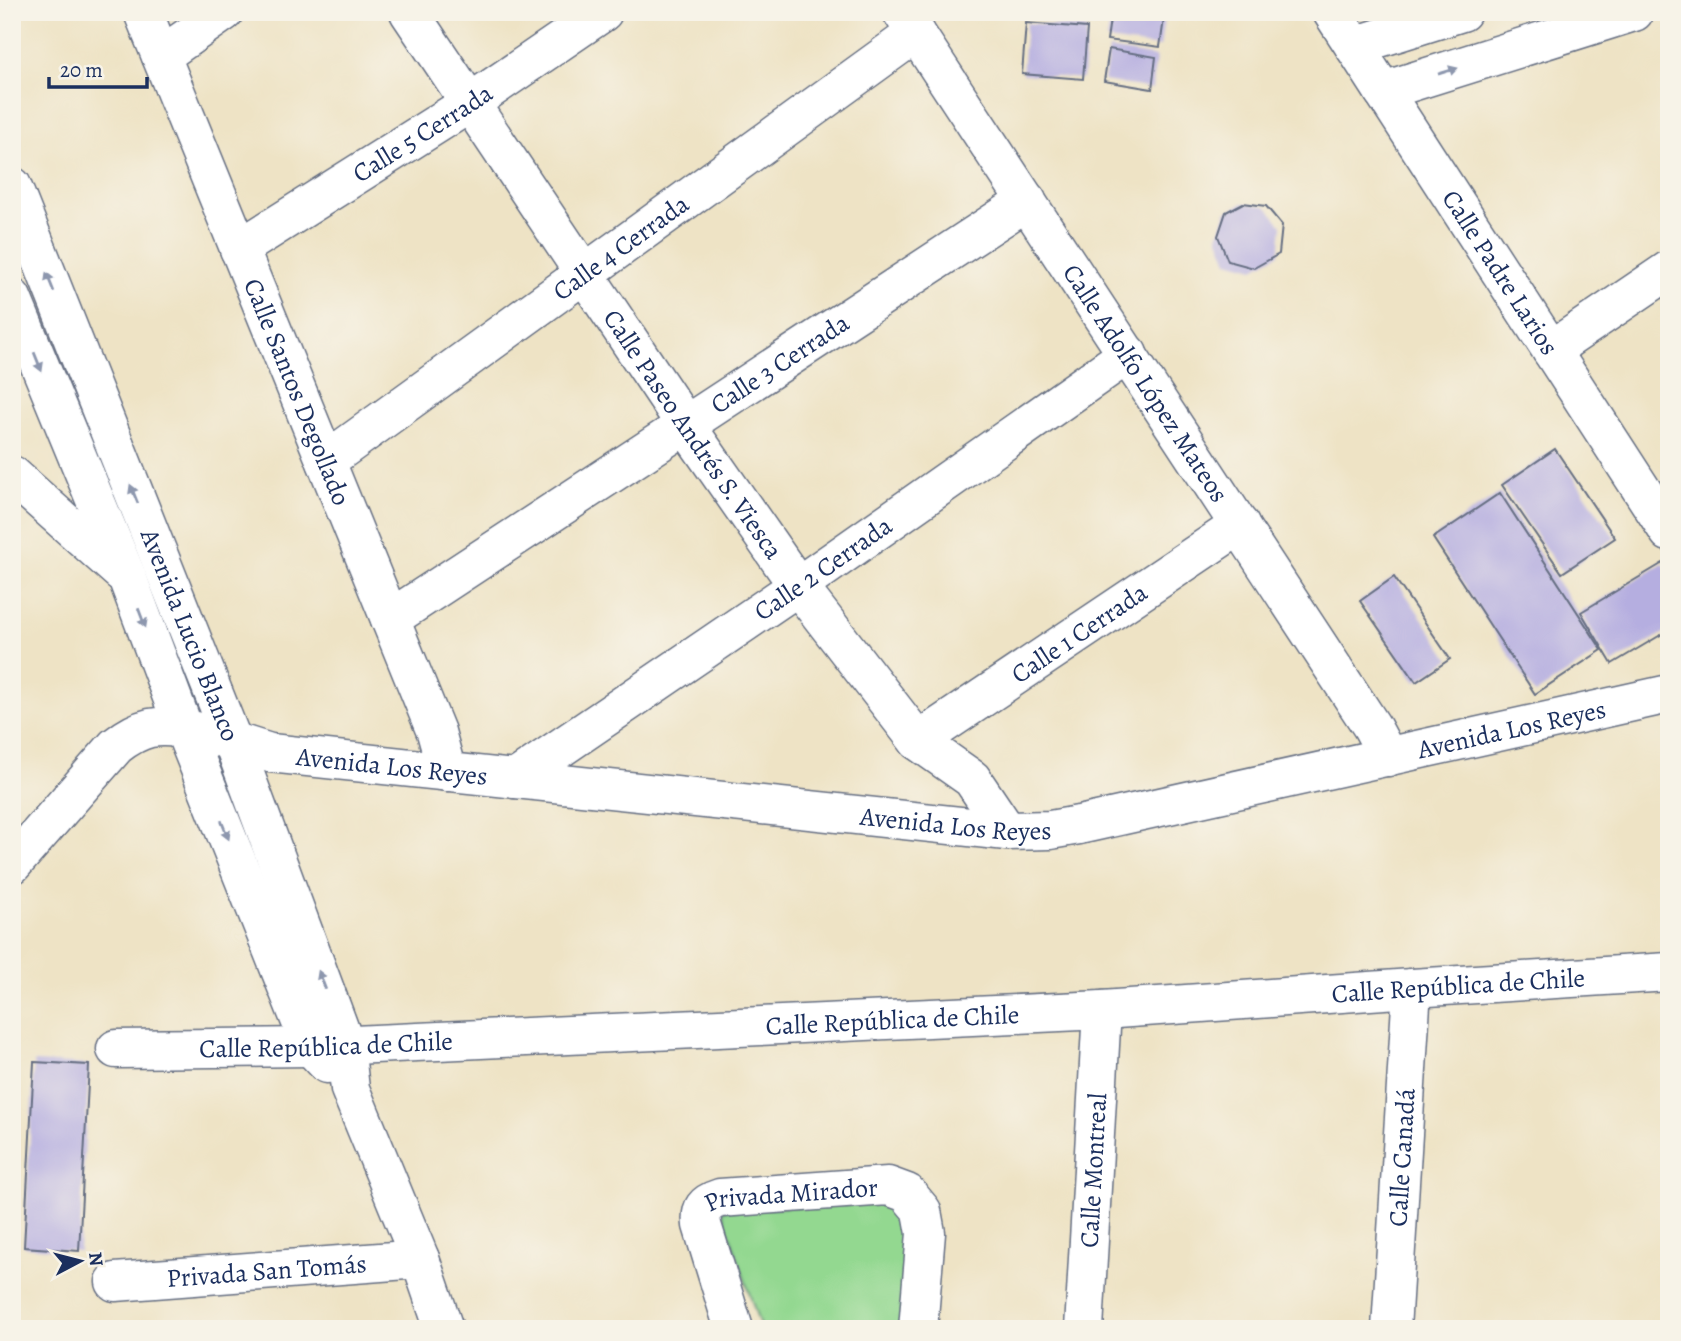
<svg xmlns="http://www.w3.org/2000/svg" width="1681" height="1341" viewBox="0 0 1681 1341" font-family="Alegreya,serif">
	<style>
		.green { fill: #93d890; stroke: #578477; stroke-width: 2 }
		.building { fill: #b5aee0 }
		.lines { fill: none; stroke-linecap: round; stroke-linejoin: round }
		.minor-casing { stroke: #656e82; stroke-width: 41 }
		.minor { stroke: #fff; stroke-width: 38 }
		.oneway { fill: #8d97ae }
		.labels { text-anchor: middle; stroke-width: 5; stroke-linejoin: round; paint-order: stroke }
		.street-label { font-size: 26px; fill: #1b2f5e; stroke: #f7f3e8 }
	</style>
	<rect width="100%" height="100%" fill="#f7f3e8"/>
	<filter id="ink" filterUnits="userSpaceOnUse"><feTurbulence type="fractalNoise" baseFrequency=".0143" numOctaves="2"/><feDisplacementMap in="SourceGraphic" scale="14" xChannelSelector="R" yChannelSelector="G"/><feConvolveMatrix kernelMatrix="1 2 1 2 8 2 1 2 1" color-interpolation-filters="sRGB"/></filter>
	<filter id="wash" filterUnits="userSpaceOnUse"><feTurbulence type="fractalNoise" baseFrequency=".00686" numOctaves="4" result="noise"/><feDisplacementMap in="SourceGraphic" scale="28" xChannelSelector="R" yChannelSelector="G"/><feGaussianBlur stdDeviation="1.57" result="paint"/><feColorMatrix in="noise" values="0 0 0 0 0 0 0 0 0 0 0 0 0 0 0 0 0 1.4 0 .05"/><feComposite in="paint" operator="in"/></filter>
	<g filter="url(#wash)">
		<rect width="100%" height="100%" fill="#eee3c5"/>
		<path class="green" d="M894,1202L907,1217L900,1329H761L722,1210Z"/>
		<g id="blocks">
			<g class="building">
				<path d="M1111,12H1165L1160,47L1107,40Z"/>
				<path d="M1026,23L1087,28L1083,79L1022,74Z"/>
				<path d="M1109,49L1156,57L1152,89L1104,81Z"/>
				<path d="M1243,203L1266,206L1282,225L1279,254L1254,268L1228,261L1218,236L1226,212Z"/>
				<path d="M1555,449L1615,538L1562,573L1502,485Z"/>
				<path d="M1500,493L1602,650L1535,694L1433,538Z"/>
				<path d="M1663,563L1669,572V630L1612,664L1581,612Z"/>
				<path d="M1394,577L1450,659L1416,682L1360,601Z"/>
				<path d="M34,1062L89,1065L79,1251L24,1247Z"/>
			</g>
		</g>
	</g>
	<g filter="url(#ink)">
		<use href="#blocks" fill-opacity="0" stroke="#656e82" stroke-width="2"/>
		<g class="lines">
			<g class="minor-casing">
				<g id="minor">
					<path id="s1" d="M143,12L436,732L447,772"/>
					<path id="s2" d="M409,12L685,424L798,586L918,741L972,779L1007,831"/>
					<path id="s3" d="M902,12L1372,727L1388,757"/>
					<path id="s4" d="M1332,12L1669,532"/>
					<path d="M1354,46L1462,12"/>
					<path d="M161,56L224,12"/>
					<path d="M1383,91L1634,12"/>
					<path id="s5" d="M12,186L233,742L345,1044L350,1089L420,1259L444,1329"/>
					<path id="s6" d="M239,249L470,103L603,12"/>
					<path d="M12,298L127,577L184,729L311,1047L327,1064"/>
					<path d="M1551,350L1669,270"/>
					<path id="s7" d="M326,461L916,33"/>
					<path d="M12,475L121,572"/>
					<path id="s8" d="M390,619L1027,201"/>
					<path id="s9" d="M918,741L1240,525"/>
					<path id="s10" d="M515,779L798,586L1128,354"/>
					<path id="s11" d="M12,865L116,746C126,738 137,731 150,728C184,722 236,743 270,753L1007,831L1050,830L1079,825L1669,694"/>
					<path id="s12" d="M116,1049L311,1047L1102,1010L1412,988L1669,972"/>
					<path id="s13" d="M115,1282L420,1259"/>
					<path id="s14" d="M734,1329L702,1225C700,1208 704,1203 720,1198L888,1186L907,1193L922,1211L926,1233L918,1329"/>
					<path id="s15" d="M1084,1329L1102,1010"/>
					<path id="s16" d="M1391,1329L1412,988"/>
				</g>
			</g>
			<use href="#minor" class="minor"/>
		</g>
		<defs><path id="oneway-solid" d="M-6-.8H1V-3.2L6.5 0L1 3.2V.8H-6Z" transform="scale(1.75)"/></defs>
		<g class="oneway">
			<use href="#oneway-solid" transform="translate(1448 71) rotate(-17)"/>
			<use href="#oneway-solid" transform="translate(50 282) rotate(-112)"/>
			<use href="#oneway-solid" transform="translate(38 362) rotate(68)"/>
			<use href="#oneway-solid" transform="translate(134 494) rotate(-112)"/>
			<use href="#oneway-solid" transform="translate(142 618) rotate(69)"/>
			<use href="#oneway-solid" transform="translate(225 830) rotate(68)"/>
			<use href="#oneway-solid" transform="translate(322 980) rotate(-111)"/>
		</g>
	</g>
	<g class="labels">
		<g class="street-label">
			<text dy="9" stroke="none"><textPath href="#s6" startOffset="217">Calle 5 Cerrada</textPath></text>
			<text dy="9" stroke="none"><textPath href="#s7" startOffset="364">Calle 4 Cerrada</textPath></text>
			<text dy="9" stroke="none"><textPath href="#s4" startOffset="310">Calle Padre Larios</textPath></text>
			<text dy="9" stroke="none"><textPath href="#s8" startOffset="466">Calle 3 Cerrada</textPath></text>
			<text dy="9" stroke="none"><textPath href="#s3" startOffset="444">Calle Adolfo López Mateos</textPath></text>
			<text dy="9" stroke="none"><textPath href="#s1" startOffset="410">Calle Santos Degollado</textPath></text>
			<text dy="9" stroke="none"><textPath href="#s2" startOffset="509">Calle Paseo Andrés S. Viesca</textPath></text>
			<text dy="9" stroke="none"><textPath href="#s10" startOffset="373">Calle 2 Cerrada</textPath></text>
			<text dy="9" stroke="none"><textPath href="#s9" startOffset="194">Calle 1 Cerrada</textPath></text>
			<text dy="9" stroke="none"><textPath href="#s5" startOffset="483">Avenida Lucio Blanco</textPath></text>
			<text dy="9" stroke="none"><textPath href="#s11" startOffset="1577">Avenida Los Reyes</textPath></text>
			<text dy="9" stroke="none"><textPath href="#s11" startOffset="443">Avenida Los Reyes</textPath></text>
			<text dy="9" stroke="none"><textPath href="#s11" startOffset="1010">Avenida Los Reyes</textPath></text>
			<text dy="9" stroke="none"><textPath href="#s12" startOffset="1344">Calle República de Chile</textPath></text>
			<text dy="9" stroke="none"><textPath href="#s12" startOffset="777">Calle República de Chile</textPath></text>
			<text dy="9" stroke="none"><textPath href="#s12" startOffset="210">Calle República de Chile</textPath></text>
			<text dy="9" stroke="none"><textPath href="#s16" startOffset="172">Calle Canadá</textPath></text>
			<text dy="9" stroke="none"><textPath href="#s15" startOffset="159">Calle Montreal</textPath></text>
			<text dy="9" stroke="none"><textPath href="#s14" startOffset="217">Privada Mirador</textPath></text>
			<text dy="9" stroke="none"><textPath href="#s13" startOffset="152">Privada San Tomás</textPath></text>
		</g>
	</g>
	<rect width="1681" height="1341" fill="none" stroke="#f7f3e8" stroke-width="42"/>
	<g transform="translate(80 1261) rotate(83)" stroke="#f7f3e8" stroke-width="5" paint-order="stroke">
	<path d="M0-5L12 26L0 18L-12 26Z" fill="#1b2f5e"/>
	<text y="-10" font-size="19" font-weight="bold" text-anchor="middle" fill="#1b2f5e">N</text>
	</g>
	<path d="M49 77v10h98v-10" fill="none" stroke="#1b2f5e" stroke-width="3.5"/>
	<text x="60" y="77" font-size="21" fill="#1b2f5e" stroke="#f7f3e8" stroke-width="5" paint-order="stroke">20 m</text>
</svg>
